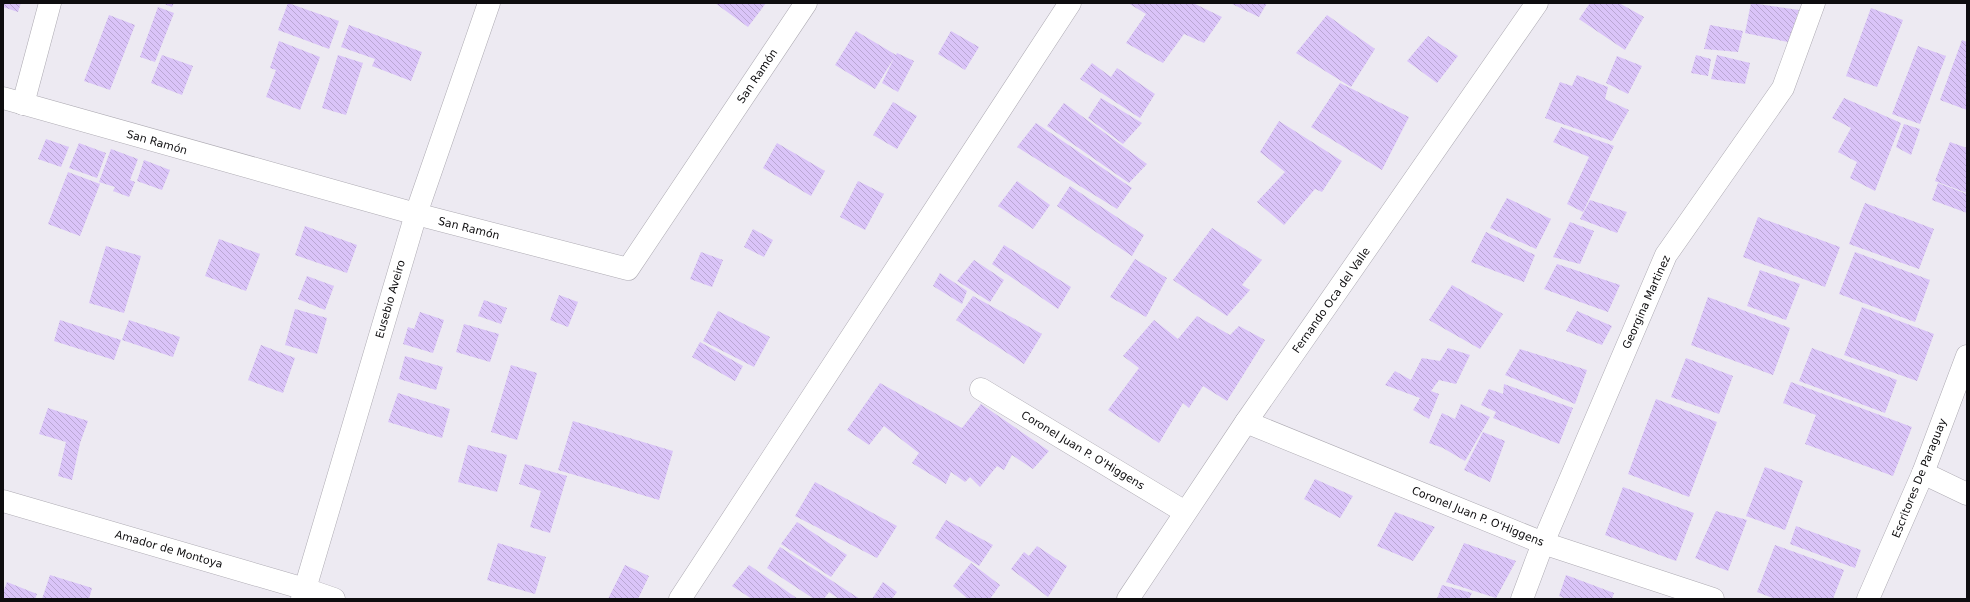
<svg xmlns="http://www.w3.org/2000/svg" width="1970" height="602" viewBox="0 0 1970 602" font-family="'DejaVu Sans',sans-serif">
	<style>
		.building { fill: url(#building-back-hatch) }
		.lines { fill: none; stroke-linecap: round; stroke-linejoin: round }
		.minor-casing { stroke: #aeabb3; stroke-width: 23 }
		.minor { stroke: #fff; stroke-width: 22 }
		.labels { text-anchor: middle; stroke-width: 3.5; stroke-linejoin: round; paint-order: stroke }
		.street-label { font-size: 11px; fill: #0e0d0f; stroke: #fff }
	</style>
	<defs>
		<pattern id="building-back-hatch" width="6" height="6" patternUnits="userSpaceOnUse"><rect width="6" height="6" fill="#dac4f8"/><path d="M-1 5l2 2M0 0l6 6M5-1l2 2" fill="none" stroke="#baa7d3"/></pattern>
	</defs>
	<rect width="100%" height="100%" fill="#edeaf2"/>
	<g class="building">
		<path d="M3,3H21L18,12L3,7Z"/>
		<path d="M162,3H174L172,7Z"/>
		<path d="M288,3L339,21L329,49L278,30Z"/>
		<path d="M715,3H766L748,27Z"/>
		<path d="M1128,3H1193L1222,17L1204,43L1184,34L1163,63L1126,43L1146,14Z"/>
		<path d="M1230,3H1267L1259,17Z"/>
		<path d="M1590,3H1619L1644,17L1625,50L1579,19Z"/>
		<path d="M1751,3L1799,10L1788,42L1745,33Z"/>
		<path d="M158,7L174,13L155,62L140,57Z"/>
		<path d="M1871,8L1903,20L1877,87L1846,76Z"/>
		<path d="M109,15L135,25L110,90L84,81Z"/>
		<path d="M1327,15L1375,49L1351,87L1296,53Z"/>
		<path d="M349,25L422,52L411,81L372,66L375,59L341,47Z"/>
		<path d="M1710,25L1743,31L1738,52L1704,49Z"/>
		<path d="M856,31L896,55L897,53L914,61L898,92L882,83L894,58L875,89L835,65Z"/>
		<path d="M951,31L979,47L965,70L938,54Z"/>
		<path d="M1428,36L1458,56L1437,83L1407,61Z"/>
		<path d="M1962,40L1967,42V110L1940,100Z"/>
		<path d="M279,41L320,57L300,110L266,97L276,70L270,68Z"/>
		<path d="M1918,46L1946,56L1920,124L1892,114Z"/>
		<path d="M162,55L193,66L182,95L151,83Z"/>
		<path d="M338,55L363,63L346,115L322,108Z"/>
		<path d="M1696,55L1711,59L1708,76L1691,73Z"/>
		<path d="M1717,55L1750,63L1745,84L1711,79Z"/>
		<path d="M1617,56L1642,66L1628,94L1606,83Z"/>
		<path d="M1092,63L1111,77L1117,68L1155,94L1140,118L1080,79Z"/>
		<path d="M1577,75L1608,87L1605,99L1629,110L1612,141L1545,118L1560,82L1572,86Z"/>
		<path d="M1340,83L1409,117L1382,170L1311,127Z"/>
		<path d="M1101,98L1142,123L1123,144L1088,118Z"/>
		<path d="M1844,98L1901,123L1875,191L1850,178L1857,162L1838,152L1851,128L1832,118Z"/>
		<path d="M893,102L917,116L897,149L873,135Z"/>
		<path d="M1064,103L1147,164L1129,183L1047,126Z"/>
		<path d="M1279,121L1342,161L1322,192L1315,189L1284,225L1257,202L1285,172L1260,152Z"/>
		<path d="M1036,123L1132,188L1117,209L1017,147Z"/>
		<path d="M1904,124L1920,129L1911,155L1896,147Z"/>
		<path d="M1561,127L1614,146L1583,212L1567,204L1589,157L1553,142Z"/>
		<path d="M46,139L69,147L61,167L38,159Z"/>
		<path d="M1950,142L1967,148V193L1935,181Z"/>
		<path d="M79,143L106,153L97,178L69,168Z"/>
		<path d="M777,143L825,171L811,196L763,168Z"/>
		<path d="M111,149L138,159L130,180L135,182L129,197L113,191L115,187L99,182Z"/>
		<path d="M144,160L170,170L162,190L137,181Z"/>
		<path d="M68,172L100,184L80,236L48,224Z"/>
		<path d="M858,181L884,194L865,230L840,217Z"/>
		<path d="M1017,181L1050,205L1033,229L998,206Z"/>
		<path d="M1938,183L1967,194V213L1932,200Z"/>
		<path d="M1070,186L1144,235L1132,256L1057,206Z"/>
		<path d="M1507,198L1551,219L1536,249L1490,228Z"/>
		<path d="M1590,200L1627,212L1617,233L1580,219Z"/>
		<path d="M1865,203L1934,229L1919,269L1849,244Z"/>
		<path d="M1758,217L1840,247L1825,287L1743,257Z"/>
		<path d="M1570,222L1594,231L1580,264L1553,257Z"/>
		<path d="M305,226L357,245L347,273L295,255Z"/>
		<path d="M1212,228L1262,260L1242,285L1250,290L1227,316L1173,280Z"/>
		<path d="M753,229L773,240L764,257L744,247Z"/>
		<path d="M1486,232L1535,255L1524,282L1471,262Z"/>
		<path d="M219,239L260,254L246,291L205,276Z"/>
		<path d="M1004,245L1071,287L1058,309L992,264Z"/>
		<path d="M106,246L141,256L124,313L89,303Z"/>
		<path d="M701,252L723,260L712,287L690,279Z"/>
		<path d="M1855,252L1930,280L1915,322L1839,294Z"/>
		<path d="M1135,259L1167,278L1146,317L1110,297Z"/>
		<path d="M974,260L1004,280L990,302L957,281Z"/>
		<path d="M1557,264L1620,285L1608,312L1544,289Z"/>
		<path d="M1760,270L1800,284L1786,320L1747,306Z"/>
		<path d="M940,273L967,291L962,304L933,286Z"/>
		<path d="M307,276L334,286L325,310L298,299Z"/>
		<path d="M1452,285L1503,314L1480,349L1429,320Z"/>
		<path d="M559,295L578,302L568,327L550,320Z"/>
		<path d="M973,296L1042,334L1024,364L956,320Z"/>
		<path d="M1708,297L1790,328L1773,375L1691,345Z"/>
		<path d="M484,300L507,308L501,324L478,316Z"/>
		<path d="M1862,307L1934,334L1917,381L1844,355Z"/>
		<path d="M295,309L327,318L317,354L285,345Z"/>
		<path d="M718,311L770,337L754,367L703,341Z"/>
		<path d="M1577,311L1612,326L1602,345L1566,331Z"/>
		<path d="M420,312L444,320L433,353L403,344L408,327L414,329Z"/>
		<path d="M1197,316L1230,335L1239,326L1265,340L1227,401L1203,386L1189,408L1183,403L1159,443L1108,410L1139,368L1123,356L1154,320L1178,339Z"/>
		<path d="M60,320L121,340L114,360L54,341Z"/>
		<path d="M129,320L180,337L173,357L122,340Z"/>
		<path d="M464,324L499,334L490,362L456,352Z"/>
		<path d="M700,342L743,366L735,381L692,357Z"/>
		<path d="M261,345L295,358L283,393L248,380Z"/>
		<path d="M1448,348L1470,355L1456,384L1439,380L1431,391L1439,394L1429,419L1413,410L1420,398L1385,385L1395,371L1411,380L1422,358L1440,361Z"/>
		<path d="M1812,348L1897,380L1885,413L1799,381Z"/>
		<path d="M1520,349L1587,370L1575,404L1505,375Z"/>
		<path d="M405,356L443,367L436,390L399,379Z"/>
		<path d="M1686,358L1733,376L1719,414L1671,397Z"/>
		<path d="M511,365L537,373L517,440L491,432Z"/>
		<path d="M1791,382L1912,427L1893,476L1805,444L1816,415L1783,403Z"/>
		<path d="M880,383L962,428L981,404L1049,451L1033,469L1012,455L1004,470L997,466L980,487L970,477L965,482L951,472L946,484L912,463L919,453L884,426L869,445L847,430Z"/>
		<path d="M1504,384L1573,408L1559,444L1493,418L1496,412L1481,405L1489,389L1503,394Z"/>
		<path d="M398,393L450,409L442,438L388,422Z"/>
		<path d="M1656,399L1717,422L1689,497L1628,474Z"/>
		<path d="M1461,404L1490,417L1465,461L1443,448L1429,443L1442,413L1455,419Z"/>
		<path d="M48,408L88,421L80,443L72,480L58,476L66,442L39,434Z"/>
		<path d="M573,421L673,451L659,500L558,470Z"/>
		<path d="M1483,432L1505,441L1490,482L1464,470Z"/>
		<path d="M468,445L507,455L497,492L458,482Z"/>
		<path d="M525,464L567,476L550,533L530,527L541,491L519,484Z"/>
		<path d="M1765,467L1803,481L1785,530L1746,516Z"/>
		<path d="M1315,479L1353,496L1340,518L1304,499Z"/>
		<path d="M815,482L897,526L877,558L795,516Z"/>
		<path d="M1623,487L1694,513L1676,561L1605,535Z"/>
		<path d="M1716,511L1747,520L1728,571L1695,558Z"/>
		<path d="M1395,512L1435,527L1413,561L1377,546Z"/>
		<path d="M946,520L993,545L979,566L935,538Z"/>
		<path d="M797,522L847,555L831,577L781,544Z"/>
		<path d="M1796,526L1861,550L1855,568L1790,544Z"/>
		<path d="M498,543L546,557L535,594L487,580Z"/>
		<path d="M1464,543L1516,561L1496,598L1446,582Z"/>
		<path d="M1775,545L1844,570L1833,599H1775L1757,592Z"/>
		<path d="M1037,546L1067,566L1048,597L1011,569L1024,552L1029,556Z"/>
		<path d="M780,547L860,599H839L829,592L824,599H814L767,568Z"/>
		<path d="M971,563L1000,585L990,599H968L953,586Z"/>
		<path d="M625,565L649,576L638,599H608Z"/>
		<path d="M749,565L798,599H752L732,586Z"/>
		<path d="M50,575L92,588L89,599H42Z"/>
		<path d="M1566,575L1614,593L1612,599H1566L1559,596Z"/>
		<path d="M7,582L37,594L35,599H3V593Z"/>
		<path d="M883,582L897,592L892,599H872Z"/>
		<path d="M1442,585L1472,593L1469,599H1437Z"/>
	</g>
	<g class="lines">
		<g class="minor-casing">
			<g id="minor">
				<path d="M3,98L416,214L628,269L806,3"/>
				<path d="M23,104L50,3"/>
				<path d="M981,389L1185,512"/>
				<path d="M1246,422L1543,543L1713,599"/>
				<path d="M1923,473L1967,494"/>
				<path d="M3,501L305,589L334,599"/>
				<path d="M302,599L416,214L489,3"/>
				<path d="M680,599L1070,3"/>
				<path d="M1128,599L1246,422L1537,3"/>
				<path d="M1522,599L1543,543L1666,255L1783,88L1814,3"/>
				<path d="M1868,599L1923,473L1967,356"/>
			</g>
		</g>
		<use href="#minor" class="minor"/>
	</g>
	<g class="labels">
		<g class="street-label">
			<text transform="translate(757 76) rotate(-56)" y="4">San Ramón</text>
			<text transform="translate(157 142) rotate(16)" y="4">San Ramón</text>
			<text transform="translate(469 228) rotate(14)" y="4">San Ramón</text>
			<text transform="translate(390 299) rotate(-74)" y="4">Eusebio Aveiro</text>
			<text transform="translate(1331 300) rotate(-55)" y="4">Fernando Oca del Valle</text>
			<text transform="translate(1646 302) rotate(-66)" y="4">Georgina Martinez</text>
			<text transform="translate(1083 450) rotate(31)" y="4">Coronel Juan P. O'Higgens</text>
			<text transform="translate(1919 478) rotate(-68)" y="4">Escritores De Paraguay</text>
			<text transform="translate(1478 516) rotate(22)" y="4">Coronel Juan P. O'Higgens</text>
			<text transform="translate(169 549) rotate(16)" y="4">Amador de Montoya</text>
		</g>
	</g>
	<rect width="1970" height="602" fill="none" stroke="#0e0d0f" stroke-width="8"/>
</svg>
